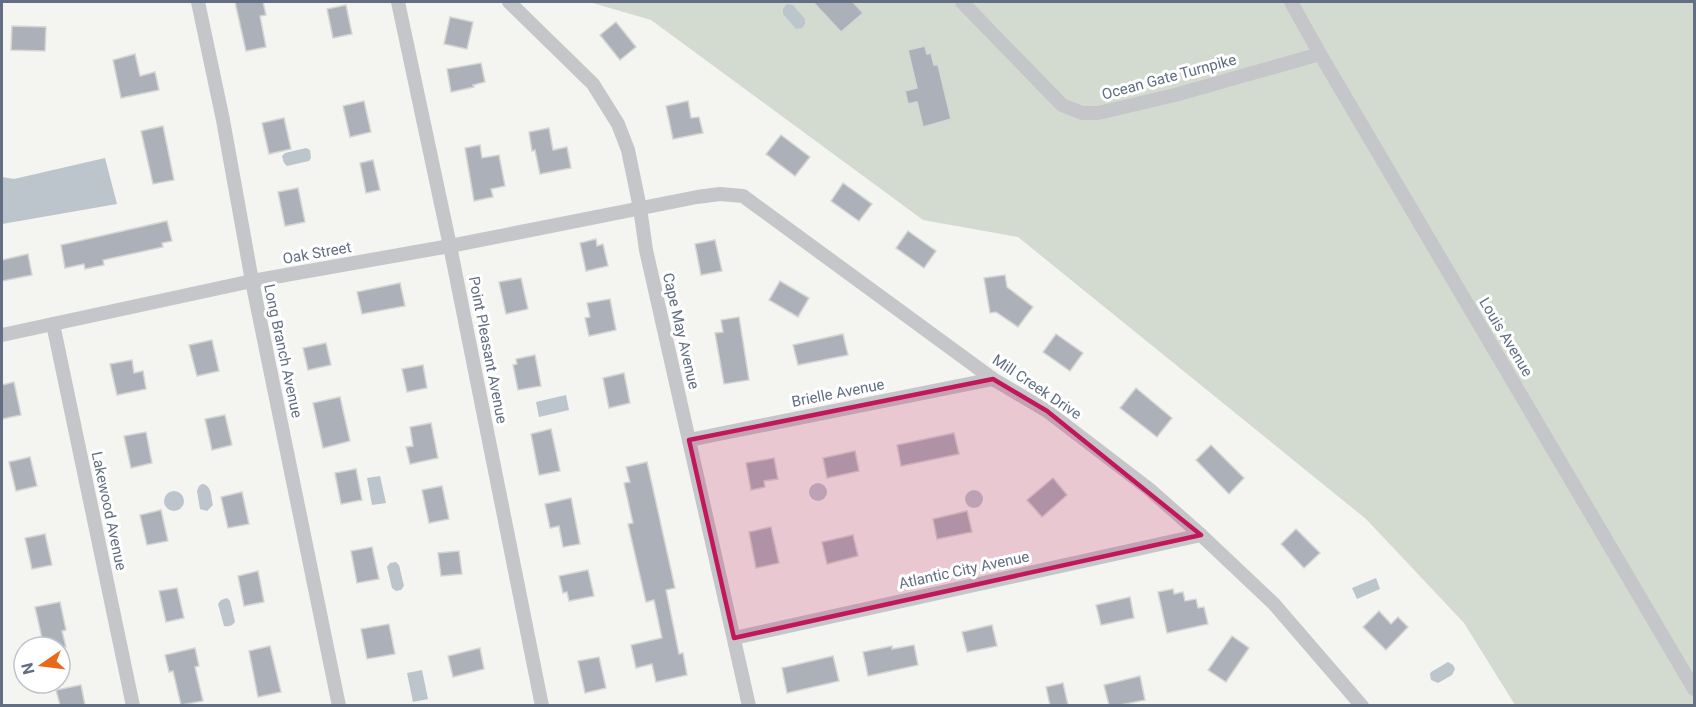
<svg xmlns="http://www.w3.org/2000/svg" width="1696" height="707" viewBox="0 0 1696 707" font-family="Roboto,sans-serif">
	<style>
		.green { fill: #d3dbd1 }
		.water { fill: #bcc5cc }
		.building { fill: #acb1b9; stroke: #d5d5d3; stroke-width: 1.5 }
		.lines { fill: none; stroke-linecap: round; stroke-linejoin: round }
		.minor { stroke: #c4c6ca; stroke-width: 14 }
		.marked { fill: #c2185b; fill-opacity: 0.2; stroke: #c2185b; stroke-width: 4.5; stroke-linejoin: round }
		.labels { text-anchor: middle; stroke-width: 6; stroke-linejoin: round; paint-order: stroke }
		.street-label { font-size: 15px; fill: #626f82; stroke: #fff }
	</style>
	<rect width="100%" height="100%" fill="#f4f4f0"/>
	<path class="green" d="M589,2H1694V705H1515L1464,623L1366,519L1018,237L923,220L651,20Z"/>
	<g class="water">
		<path d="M787,4L793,5L805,19V24L802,28L796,29L783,14V9Z"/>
		<path d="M306,148L310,150L311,158L309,161L287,166L284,163L282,156L285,153Z"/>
		<path d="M105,158L117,204L2,224V177L14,179Z"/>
		<path d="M566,395L569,410L539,417L536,402Z"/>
		<path d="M380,476L386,503L372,505L367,478Z"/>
		<circle cx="818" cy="492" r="9"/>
		<path d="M202,484C212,485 211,497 213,505L207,511L200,509L197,491L199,486Z"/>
		<circle cx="974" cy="499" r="9"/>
		<circle cx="174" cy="501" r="10"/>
		<path d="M396,562L399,565L404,586L401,590L396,591L392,588L387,567L390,563Z"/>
		<path d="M1376,578L1380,589L1357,599L1352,588Z"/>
		<path d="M227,598L230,601L235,622C232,626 229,627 224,626L218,604L221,600Z"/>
		<path d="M1448,662L1453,665L1455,669L1452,675L1438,683L1431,680L1430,674L1431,672Z"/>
		<path d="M422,670L428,699L413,702L407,673Z"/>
	</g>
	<g class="building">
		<path d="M235,2H263L266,15L260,16L266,47L246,51Z"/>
		<path d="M813,2H853L863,13L841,32Z"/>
		<path d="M346,5L352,34L333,38L327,9Z"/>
		<path d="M450,17L473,22L467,49L444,44Z"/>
		<path d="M616,22L636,47L620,60L600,35Z"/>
		<path d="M12,26L46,27L45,51L11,50Z"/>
		<path d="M925,46L927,54L931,53L934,65H938L951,119L923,127L917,102L908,104L905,91L917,88L908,50Z"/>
		<path d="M135,54L140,76L155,72L159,90L121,98L113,60Z"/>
		<path d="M481,63L485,82L473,85L474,87L451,92L447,69Z"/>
		<path d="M364,101L371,132L350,137L343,106Z"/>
		<path d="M688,101L691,118L699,117L703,133L673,139L666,106Z"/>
		<path d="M284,118L291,149L269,154L262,123Z"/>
		<path d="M163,126L174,180L153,184L141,131Z"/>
		<path d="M549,128L553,150L567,147L571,168L540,174L535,150L532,151L529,132Z"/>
		<path d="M781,135L810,157L795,176L766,154Z"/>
		<path d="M480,145L482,158L499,155L505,186L491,189L493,197L474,201L465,148Z"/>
		<path d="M373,160L380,190L366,193L360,163Z"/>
		<path d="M843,183L872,204L859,221L831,201Z"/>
		<path d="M298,188L305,222L285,226L278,192Z"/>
		<path d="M167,221L172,241L162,243L163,247L103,260L104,265L85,269L84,264L65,268L61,245Z"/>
		<path d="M908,231L936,251L924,268L896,248Z"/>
		<path d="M596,239L597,246L603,244L608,266L586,271L580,243Z"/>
		<path d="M715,240L722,271L701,275L695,244Z"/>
		<path d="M28,254L32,275L2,281V260Z"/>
		<path d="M1005,275L1007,287L1033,307L1018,327L996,312L990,313L984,278Z"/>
		<path d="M521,278L528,309L506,314L499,282Z"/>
		<path d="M780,281L809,298L798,317L769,300Z"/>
		<path d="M400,283L405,306L362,314L357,292Z"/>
		<path d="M610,299L616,330L589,336L585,318L590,317L587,303Z"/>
		<path d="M739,317L749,380L724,384L715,333L723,332L721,320Z"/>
		<path d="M843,334L848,355L798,365L793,345Z"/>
		<path d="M1056,334L1083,353L1070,371L1043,352Z"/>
		<path d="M212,340L219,371L197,376L189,345Z"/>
		<path d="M326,343L331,365L308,370L303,348Z"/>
		<path d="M535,355L541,386L518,390L513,365L517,364L516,359Z"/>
		<path d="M132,360L134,373L143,371L146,389L117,395L110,364Z"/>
		<path d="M423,365L427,388L407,392L402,369Z"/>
		<path d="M624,373L630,403L609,408L603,378Z"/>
		<path d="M14,382L21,415L2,419V385Z"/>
		<path d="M1136,388L1172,418L1157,437L1120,408Z"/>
		<path d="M340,397L350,441L323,448L313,403Z"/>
		<path d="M225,415L232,445L212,450L205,419Z"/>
		<path d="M431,423L438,458L410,464L406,447L413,446L410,427Z"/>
		<path d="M551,429L560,471L539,475L531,434Z"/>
		<path d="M146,432L152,463L131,468L124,436Z"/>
		<path d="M954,433L959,454L901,466L897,445Z"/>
		<path d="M1211,445L1244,478L1229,494L1196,460Z"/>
		<path d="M855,451L859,471L827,478L823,458Z"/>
		<path d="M30,457L37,486L16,491L9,462Z"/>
		<path d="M774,458L778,479L764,481L765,487L751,490L746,463Z"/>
		<path d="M647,462L675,588L666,590L679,654L683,653L687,675L656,682L652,664L636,668L631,645L662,638L654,600L646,602L628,524L633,523L624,483L630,482L626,467Z"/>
		<path d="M356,469L362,500L341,504L335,473Z"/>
		<path d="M1053,478L1067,495L1042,517L1027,500Z"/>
		<path d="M442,486L449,519L429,523L422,490Z"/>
		<path d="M242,492L249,524L228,528L221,497Z"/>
		<path d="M571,498L580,544L563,547L559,526L550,528L545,504Z"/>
		<path d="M161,510L168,541L147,545L140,515Z"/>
		<path d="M967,511L972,532L937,539L933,519Z"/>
		<path d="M771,527L779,563L756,568L749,532Z"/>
		<path d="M1296,529L1320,553L1304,568L1281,544Z"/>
		<path d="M45,534L52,565L32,569L25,538Z"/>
		<path d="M853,535L858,556L827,564L822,542Z"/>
		<path d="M372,547L379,579L357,583L351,551Z"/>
		<path d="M459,551L462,574L441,576L438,553Z"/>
		<path d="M588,570L594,596L569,601L567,592L563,593L559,576Z"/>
		<path d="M258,571L264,602L244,606L238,576Z"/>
		<path d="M177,588L184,618L166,622L159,591Z"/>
		<path d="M1173,589L1174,594L1183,592L1185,601L1196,599L1198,608L1204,607L1208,624L1167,633L1158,592Z"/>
		<path d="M1130,597L1134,618L1101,625L1096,605Z"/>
		<path d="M60,602L66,630L62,631L66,647H44L35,607Z"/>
		<path d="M1379,611L1391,624L1398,617L1408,627L1386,650L1363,627Z"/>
		<path d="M389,624L395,654L367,659L361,629Z"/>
		<path d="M992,625L997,646L967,652L962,632Z"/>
		<path d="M1232,636L1249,648L1226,682L1208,670Z"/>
		<path d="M914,645L918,665L868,676L863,652L892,646V649Z"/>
		<path d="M270,646L281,692L258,697L249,651Z"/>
		<path d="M195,648L199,666L195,667L203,701L181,705L173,671L169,672L165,655Z"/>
		<path d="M480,648L484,669L453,677L448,656Z"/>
		<path d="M833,656L839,681L787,693L782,668Z"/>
		<path d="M599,657L606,688L585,693L578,661Z"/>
		<path d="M1140,676L1145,700L1120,705H1109L1104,685Z"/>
		<path d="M1063,683L1068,705H1050L1046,687Z"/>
		<path d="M81,685L85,705H60L56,690Z"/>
	</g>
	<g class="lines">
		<g class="minor">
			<path d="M198,2L223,120L252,281L339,706"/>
			<path d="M398,2L450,246L542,706"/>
			<path d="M509,2L593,84L618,124L628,150L640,208L646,250L749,706"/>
			<path d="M962,2L1062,105L1082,113H1098L1175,95L1320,54"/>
			<path d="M1291,2L1320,54L1694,689"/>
			<path d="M53,324L133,706"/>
			<path d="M2,335L252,281L450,246L697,197L720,194L743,196L993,379L1047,411L1149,489L1201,535L1274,604L1362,706"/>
			<path d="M689,440L993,379"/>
			<path d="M734,638L1201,535"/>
		</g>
	</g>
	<path class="marked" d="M993,379L1047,411L1201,535L734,638L689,440Z"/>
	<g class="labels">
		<g class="street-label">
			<text transform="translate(1169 77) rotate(-15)" y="5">Ocean Gate Turnpike</text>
			<text transform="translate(317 253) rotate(-10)" y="5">Oak Street</text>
			<text transform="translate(681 331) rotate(77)" y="5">Cape May Avenue</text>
			<text transform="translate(1506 337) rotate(59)" y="5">Louis Avenue</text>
			<text transform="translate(488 350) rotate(79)" y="5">Point Pleasant Avenue</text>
			<text transform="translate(283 351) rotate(78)" y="5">Long Branch Avenue</text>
			<text transform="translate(1037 387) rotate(34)" y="5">Mill Creek Drive</text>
			<text transform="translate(838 393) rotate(-11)" y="5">Brielle Avenue</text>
			<text transform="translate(109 511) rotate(78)" y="5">Lakewood Avenue</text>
			<text transform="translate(964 570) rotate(-12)" y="5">Atlantic City Avenue</text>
		</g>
	</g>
	<rect width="1696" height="707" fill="none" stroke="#626f82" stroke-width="6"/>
	<g transform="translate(42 665) rotate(256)"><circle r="28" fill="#ffffff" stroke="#c0c5cd" stroke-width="1.5"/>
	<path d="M0-4.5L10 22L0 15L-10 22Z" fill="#e9691b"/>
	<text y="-9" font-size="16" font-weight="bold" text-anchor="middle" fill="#626f82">N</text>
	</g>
</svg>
